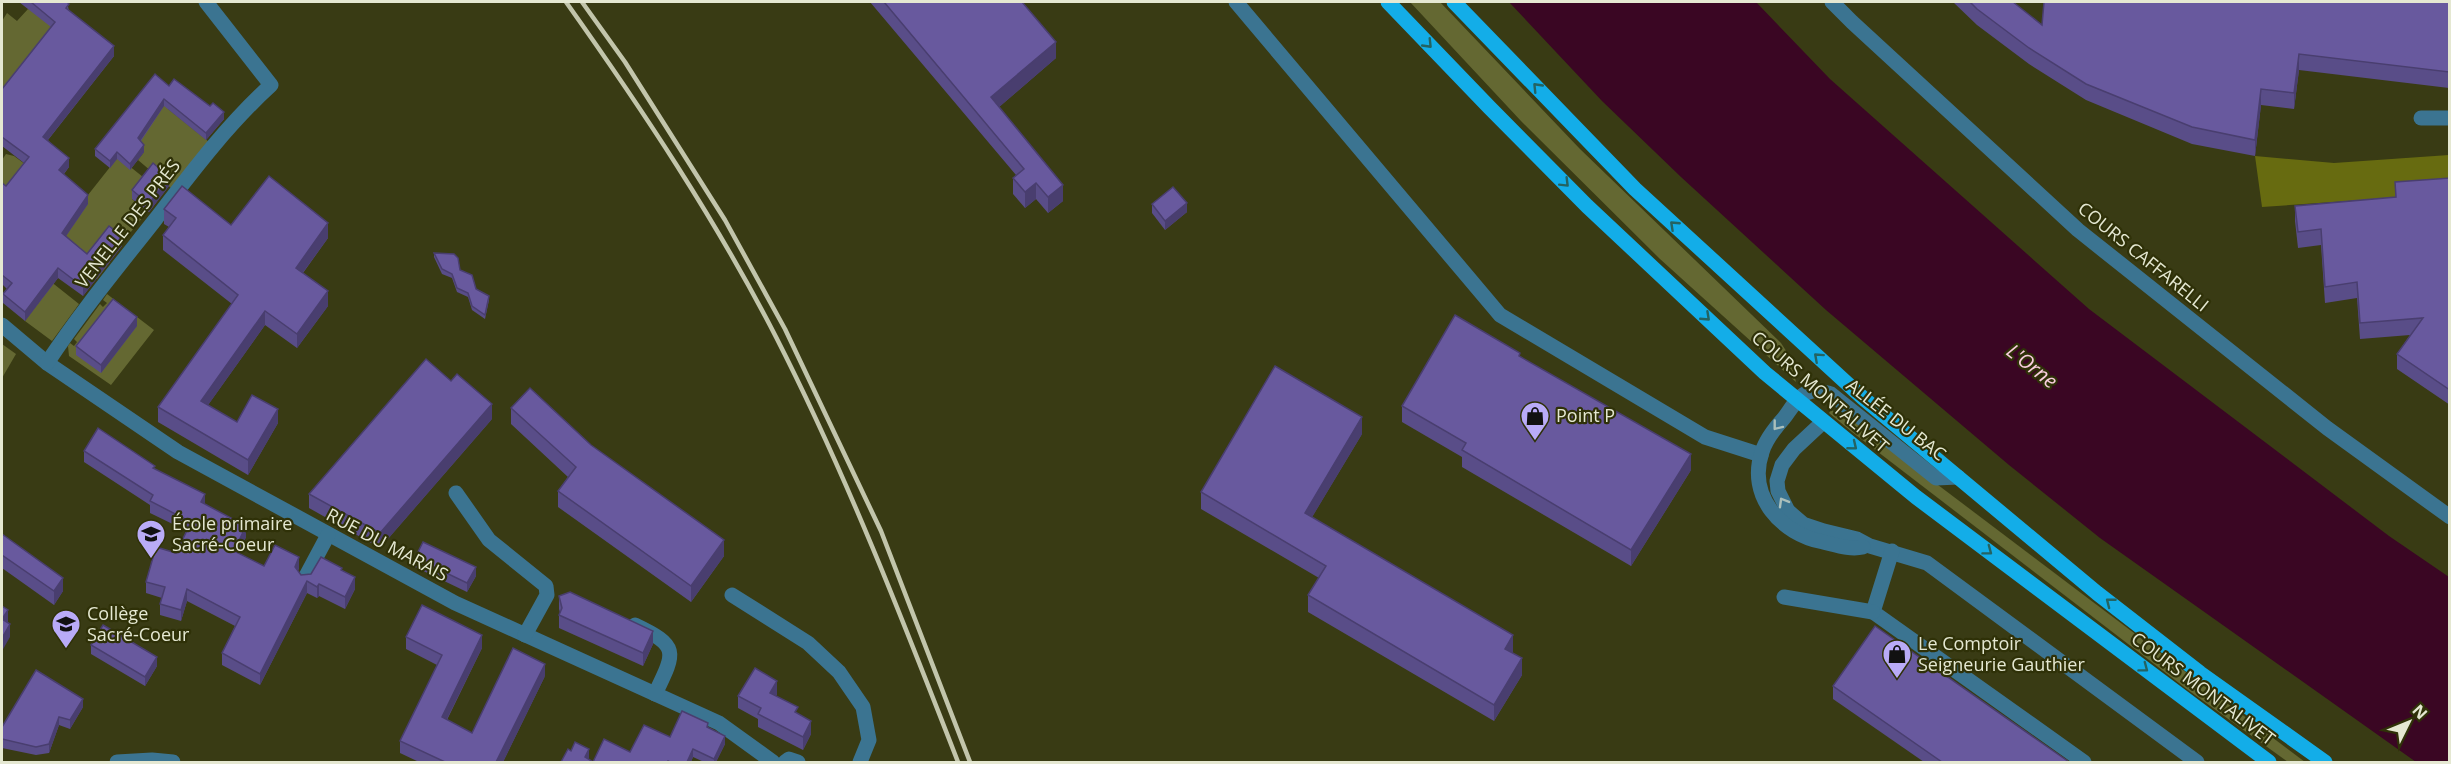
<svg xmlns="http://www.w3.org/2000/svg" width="2451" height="764" viewBox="0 0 2451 764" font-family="'Open Sans',sans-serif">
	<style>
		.green { fill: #646832 }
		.forest { fill: #676b10 }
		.water { fill: #3a0623 }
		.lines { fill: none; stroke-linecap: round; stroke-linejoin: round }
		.minor { stroke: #3b7491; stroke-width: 15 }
		.major { stroke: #13ade8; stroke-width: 15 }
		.rail { stroke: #c2c5ab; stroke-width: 4.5 }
		.wall { fill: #594d88 }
		.shaded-wall { fill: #493e6f }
		.building { fill: #68599e; stroke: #493e6f; stroke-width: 1.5 }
		.oneway { stroke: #246362 }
		.oneway2 { stroke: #aabfbb }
		.labels { text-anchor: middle; stroke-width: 4.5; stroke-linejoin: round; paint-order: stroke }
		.street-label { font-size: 18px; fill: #e5e8d2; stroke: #2f3108 }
		.poi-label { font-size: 18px; fill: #e5e8d2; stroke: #2f3108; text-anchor: start }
		.water-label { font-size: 20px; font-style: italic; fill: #facedf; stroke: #2f3108 }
	</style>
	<rect width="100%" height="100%" fill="#393b14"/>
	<g class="green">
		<path d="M1410,2H1440L1580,149L1781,343L1790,357L1796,382L1660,259L1521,121Z"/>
		<path d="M28,9L61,23L2,97V21L7,13L17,21Z"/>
		<path d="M170,91L168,109L209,142L171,188L138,160L144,152L138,144Z"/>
		<path d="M6,154L14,156L29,167L2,192V160Z"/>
		<path d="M118,157L143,177L132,199L147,212L121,244L97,252L110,262L97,279L78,264L60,240L84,200Z"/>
		<path d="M40,273L79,304L52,341L25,321L40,301Z"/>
		<path d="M107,294L154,330L111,385L69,356L68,346L70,343L74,346L77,342L74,339L100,304L103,307L107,303L103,300Z"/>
		<path d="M2,344L16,354L2,378Z"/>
		<path d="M1831,410L1848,417L2305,762H2288L2188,690L1852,432L1829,413Z"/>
	</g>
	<path class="forest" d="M2449,155V194L2262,207L2255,156L2334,163Z"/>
	<path class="water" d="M1509,2H1756L1830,79L2089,309L2389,536L2449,577V762H2416L2100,538L2009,465L1826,310L1681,177L1602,101Z"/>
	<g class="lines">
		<g class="minor">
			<path d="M1236,2L1500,315L1705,437L1761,455"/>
			<path d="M1832,2L1852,22L2078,230L2327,428L2450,517"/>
			<path d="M2421,118H2450"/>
			<path d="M2,325L47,363L178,452L455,603L719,723L773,762"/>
			<path d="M47,363C80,313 118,267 155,220C191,173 227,125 271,85L206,2"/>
			<path d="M1823,422L1794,449L1782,465L1777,481L1778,491L1788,511L1803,524L1824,531L1857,539L1870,546L1927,563L2197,762"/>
			<path d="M456,493L489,540L546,586L547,595L525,635"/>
			<path d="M1863,547C1850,550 1836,545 1823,542C1781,534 1747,496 1762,452C1766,439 1775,428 1784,418C1791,409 1798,395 1809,392C1816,389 1824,392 1831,394L1936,478L1958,477"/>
			<path d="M1892,551L1873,612L2084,762"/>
			<path d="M305,578L328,535"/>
			<path d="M732,595L808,643L839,672L863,707L869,740L860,762"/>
			<path d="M1784,597L1873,612"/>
			<path d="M635,625C679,646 676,651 655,694"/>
			<path d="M117,762L152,760L173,762"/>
			<path d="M785,762L789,759L798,762"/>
		</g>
		<g class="major">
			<path d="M1388,2L1489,107L1587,206L1765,373L1916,497L2269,762"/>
			<path d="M1454,2L1635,189L1863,398L2097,593L2200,673L2325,762"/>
		</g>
		<g class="rail">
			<path d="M566,2C642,109 716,220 776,337C846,474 902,618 958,762"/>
			<path d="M582,2L625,62L725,220L785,329L881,531L970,762"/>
		</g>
	</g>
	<g class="wall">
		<path d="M19,2H67L69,11L114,56L48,140L69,167L64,174L88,204L66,236L87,254L122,246L83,296L58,278L25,321L3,303V294L7,289L2,284V183L6,186L24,163L2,146V89L51,27Z"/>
		<path d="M870,2H1022L1056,58L999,107L1063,201L1048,213L1036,199L1025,208L1013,194V178L1016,175Z"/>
		<path d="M1953,2H2013L2042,25L2450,2L2449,88L2299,70L2294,109L2261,105L2255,156L2192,144L2086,100L2029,64L1977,25Z"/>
		<path d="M169,86L224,119L206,140L164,106L141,141L144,152L130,170L117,159L110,168L95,156V149Z"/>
		<path d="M2450,178V405L2397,369V354L2410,335L2360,339L2357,298L2325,303L2321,245L2298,248L2295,221V206L2395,198V182Z"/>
		<path d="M169,186L149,212L132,199V190Z"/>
		<path d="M1152,204L1187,212L1165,230L1152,213Z"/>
		<path d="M164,209L231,225L328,238L303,273L328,306L297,348L265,325L208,405L237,422L278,423L248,475L158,422V407L232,304L163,250V235L169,227L164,224Z"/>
		<path d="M434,253L460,270L476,289L489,300L485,319L472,310L468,297L457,292L452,278L442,274L434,257Z"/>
		<path d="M137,326L101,373L76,355V346Z"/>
		<path d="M1520,356L1691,470L1631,566L1462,467V457L1402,422V406Z"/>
		<path d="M511,408L591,445L724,556L691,602L558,507V491L568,477L511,424Z"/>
		<path d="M492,419L380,548L309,508V494Z"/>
		<path d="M1362,434L1312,517L1513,651L1512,653L1522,675L1494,721L1308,612V595L1319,578L1201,509V492Z"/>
		<path d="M84,451L155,469L205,504L246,537L238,554L264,566L299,568L298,571L301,575L342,571L355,589L345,609L319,596L317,598L307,593L260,685L222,665V653L235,626L187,601L181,621L160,615V604L162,598L146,593V582L176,553L187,531L150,513V505L84,462Z"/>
		<path d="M2,534L63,591L54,605L2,568Z"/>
		<path d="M415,558L476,576L467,592L415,567Z"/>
		<path d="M559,596L653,644L643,666L559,628V615L560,613L559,609Z"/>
		<path d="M406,637L482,648L447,720L472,733L545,676L503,762H419L400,753V741L437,665L406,649Z"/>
		<path d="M91,645L157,666L145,686L91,654Z"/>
		<path d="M1833,686L2069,762H1924L1833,699Z"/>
		<path d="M777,694L776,696L798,714L811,734L803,750L758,727V719L738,708V696Z"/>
		<path d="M83,707L70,729L59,725L49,753L36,755L2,748V727Z"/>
		<path d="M708,727L725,744L716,762H704L693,757L691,762H561L589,757L588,759L593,762L630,752L670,737Z"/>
	</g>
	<g class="shaded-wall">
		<path d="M1056,42V58L991,114V97Z"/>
		<path d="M114,46V56L43,146V137Z"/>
		<path d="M2299,54V70L2294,109V93Z"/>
		<path d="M2261,89V105L2255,156V140Z"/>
		<path d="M164,99V106L138,144V138Z"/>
		<path d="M224,112V119L206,140V133Z"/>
		<path d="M144,145V152L130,170V164Z"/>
		<path d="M117,152V159L110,168V161Z"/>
		<path d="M69,158V167L59,180V170Z"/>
		<path d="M169,177V186L149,212V204Z"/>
		<path d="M1036,183V199L1025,208V192Z"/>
		<path d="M1063,185V201L1048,213V197Z"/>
		<path d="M88,195V204L62,242V233Z"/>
		<path d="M1187,203V212L1165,230V221Z"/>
		<path d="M328,223V238L296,282V268Z"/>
		<path d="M122,236V246L83,296V287Z"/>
		<path d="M58,268V278L25,321V312Z"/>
		<path d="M328,291V306L297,348V334Z"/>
		<path d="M265,311V325L201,415V401Z"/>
		<path d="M137,317V326L101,373V365Z"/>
		<path d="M492,404V419L380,548V533Z"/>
		<path d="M278,409V423L248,475V460Z"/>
		<path d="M1362,417V434L1305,529V513Z"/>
		<path d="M1691,454V470L1631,566V550Z"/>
		<path d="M205,494V506L201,502Z"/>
		<path d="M246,526V537L234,563V551Z"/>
		<path d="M724,540V556L691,602V586Z"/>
		<path d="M299,557V568L295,579V567Z"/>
		<path d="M476,567V576L467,592V583Z"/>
		<path d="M355,577V589L345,609V597Z"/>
		<path d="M63,578V591L54,605V591Z"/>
		<path d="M307,581V593L260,685V674Z"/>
		<path d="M319,584V596L317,598V587Z"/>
		<path d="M187,589V601L181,621V610Z"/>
		<path d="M8,610V624L2,619Z"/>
		<path d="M10,624V637L2,651V638Z"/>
		<path d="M653,631V644L643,666V653Z"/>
		<path d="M482,635V648L442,729V717Z"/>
		<path d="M1513,635V651L1505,665V649Z"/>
		<path d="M157,657V666L145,686V677Z"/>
		<path d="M1522,658V675L1494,721V705Z"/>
		<path d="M545,664V676L503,762H496Z"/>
		<path d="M777,681V694L770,705V693Z"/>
		<path d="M83,699V707L70,729V720Z"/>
		<path d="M59,717V725L49,753V744Z"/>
		<path d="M811,721V734L803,750V737Z"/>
		<path d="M725,736V744L716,762H714V759Z"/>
		<path d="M589,749V757L586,762L585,757Z"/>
		<path d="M693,749V757L691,762H687Z"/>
	</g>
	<g class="building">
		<path d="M31,2H67L69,4L66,8L114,46L43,137L69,158L59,170L88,195L62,233L87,254L109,226L122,236L83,287L58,268L25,312L3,294L12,283L2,275V183L6,186L29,157L2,137V89L55,22Z"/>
		<path d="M884,2H1022L1056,42L991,97L1063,185L1048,197L1036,183L1025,192L1013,178L1024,169Z"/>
		<path d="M1970,2H2013L2042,25L2044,2H2450L2449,72L2299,54L2294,93L2261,89L2255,140L2192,127L2086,84L2029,48L1977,9Z"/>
		<path d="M155,74L169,86L174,79L210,106L213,103L224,112L206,133L164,99L138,138L144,145L130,164L117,152L110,161L95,149Z"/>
		<path d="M153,163L169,177L149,204L132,190Z"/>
		<path d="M269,176L328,223L296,268L328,291L297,334L265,311L201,401L237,422L252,395L278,409L248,460L158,407L238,295L163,235L176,218L164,209L182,186L231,225Z"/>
		<path d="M2450,178V390L2397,354L2423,318L2360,323L2357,282L2325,287L2321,229L2298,232L2295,206L2396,197L2395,182Z"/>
		<path d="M1173,187L1187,203L1165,221L1152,204Z"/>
		<path d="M434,253L454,254L458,258L460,270L472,275L476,289L489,296L485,315L472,306L468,293L457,288L452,274L442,269Z"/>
		<path d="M113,299L137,317L101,365L76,346Z"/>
		<path d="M1455,315L1520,353L1519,356L1691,454L1631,550L1462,450L1466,443L1402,406Z"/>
		<path d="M426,359L451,381L457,374L492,404L380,533L309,494Z"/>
		<path d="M1275,366L1362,417L1305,513L1513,635L1505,649L1522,658L1494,705L1308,595L1326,566L1201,492Z"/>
		<path d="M530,388L591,445L724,540L691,586L558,491L576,467L511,408Z"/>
		<path d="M98,428L155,466L153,468L205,494L201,502L246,526L234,551L264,566L275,545L299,557L295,567L301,575L311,574L321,557L342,568L341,570L355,577L345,597L319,584L317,587L307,581L260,674L222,653L240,617L187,589L181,610L160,604L165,587L146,582L156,547L176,553L191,522L150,501L153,495L84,451Z"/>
		<path d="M2,534L63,578L54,591L2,555Z"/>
		<path d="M423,542L476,567L467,583L415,558Z"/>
		<path d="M570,592L653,631L643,653L559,615L562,608L559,596Z"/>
		<path d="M422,605L482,635L442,717L472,733L513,648L545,664L496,762H445L400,741L442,655L406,637Z"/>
		<path d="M2,606L8,610L2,619L10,624L2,638Z"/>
		<path d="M103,625L157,657L145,677L91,645Z"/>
		<path d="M1875,626L2069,762H1942L1833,686Z"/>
		<path d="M755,668L777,681L770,693L798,707L795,712L811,721L803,737L758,714L761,708L738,696Z"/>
		<path d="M36,670L83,699L70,720L59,717L49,744L36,747L2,739V727Z"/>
		<path d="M682,711L708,723L707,727L725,736L714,759L693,749L687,762H670L668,761L667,762H561L568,749L571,751L575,742L589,749L585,757L593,762L604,739L630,752L644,725L670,737Z"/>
	</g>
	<defs><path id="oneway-chevron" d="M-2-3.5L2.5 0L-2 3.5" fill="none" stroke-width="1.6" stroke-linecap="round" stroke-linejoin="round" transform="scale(1.5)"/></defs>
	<g class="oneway">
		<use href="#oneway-chevron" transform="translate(1428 44) rotate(46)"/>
		<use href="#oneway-chevron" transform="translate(1537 87) rotate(-134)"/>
		<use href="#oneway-chevron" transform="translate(1565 183) rotate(45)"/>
		<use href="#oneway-chevron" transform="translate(1674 225) rotate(-137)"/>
		<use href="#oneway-chevron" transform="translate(1706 317) rotate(43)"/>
		<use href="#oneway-chevron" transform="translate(1818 357) rotate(-138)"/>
		<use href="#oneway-chevron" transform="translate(1853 446) rotate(39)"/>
		<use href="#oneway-chevron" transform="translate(1988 551) rotate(37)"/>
		<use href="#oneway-chevron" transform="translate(2110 602) rotate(-142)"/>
		<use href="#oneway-chevron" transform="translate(2144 668) rotate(37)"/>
	</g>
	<g class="oneway2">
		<use href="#oneway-chevron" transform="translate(1777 426) rotate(128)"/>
		<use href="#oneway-chevron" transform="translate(1783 502) rotate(-120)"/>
	</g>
	<defs>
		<g id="shop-pin" transform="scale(1.5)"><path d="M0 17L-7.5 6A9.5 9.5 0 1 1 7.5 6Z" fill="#b9abf7" stroke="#2f3108"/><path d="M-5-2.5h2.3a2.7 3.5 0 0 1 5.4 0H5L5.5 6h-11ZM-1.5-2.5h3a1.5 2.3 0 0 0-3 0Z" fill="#111"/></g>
		<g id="school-pin" transform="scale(1.5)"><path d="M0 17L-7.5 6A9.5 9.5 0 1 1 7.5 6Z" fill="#b9abf7" stroke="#2f3108"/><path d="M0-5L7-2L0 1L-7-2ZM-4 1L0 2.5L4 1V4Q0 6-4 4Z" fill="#111"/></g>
	</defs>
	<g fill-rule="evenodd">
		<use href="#shop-pin" x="1535" y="416"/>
		<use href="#school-pin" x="151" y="534"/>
		<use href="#school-pin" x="66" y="624"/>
		<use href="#shop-pin" x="1897" y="654"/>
	</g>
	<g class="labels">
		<g class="street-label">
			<text transform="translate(128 224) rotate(-52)" y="6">VENELLE DES PRÉS</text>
			<text transform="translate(2143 257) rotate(39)" y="6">COURS CAFFARELLI</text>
			<text transform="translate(1820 392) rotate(41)" y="6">COURS MONTALIVET</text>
			<text transform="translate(1896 420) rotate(38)" y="6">ALLÉE DU BAC</text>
			<text transform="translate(387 545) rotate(28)" y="6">RUE DU MARAIS</text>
			<text transform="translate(2203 689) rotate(37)" y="6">COURS MONTALIVET</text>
		</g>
		<g class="poi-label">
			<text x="1556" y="422">Point P</text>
			<text x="172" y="530">École primaire<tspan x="172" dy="21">Sacré-Coeur</tspan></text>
			<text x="87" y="620">Collège<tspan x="87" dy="21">Sacré-Coeur</tspan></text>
			<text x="1918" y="650">Le Comptoir<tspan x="1918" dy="21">Seigneurie Gauthier</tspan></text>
		</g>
		<g class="water-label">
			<text transform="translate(2032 366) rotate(38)" y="7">L'Orne</text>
		</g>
	</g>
	<rect width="2451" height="764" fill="none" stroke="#e5e8d2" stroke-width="6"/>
	<g transform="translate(2409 722) rotate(47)" stroke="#2f3108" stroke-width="4.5" paint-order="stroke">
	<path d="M0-4.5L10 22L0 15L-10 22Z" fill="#e5e8d2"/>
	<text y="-9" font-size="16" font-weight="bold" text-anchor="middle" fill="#e5e8d2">N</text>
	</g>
</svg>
